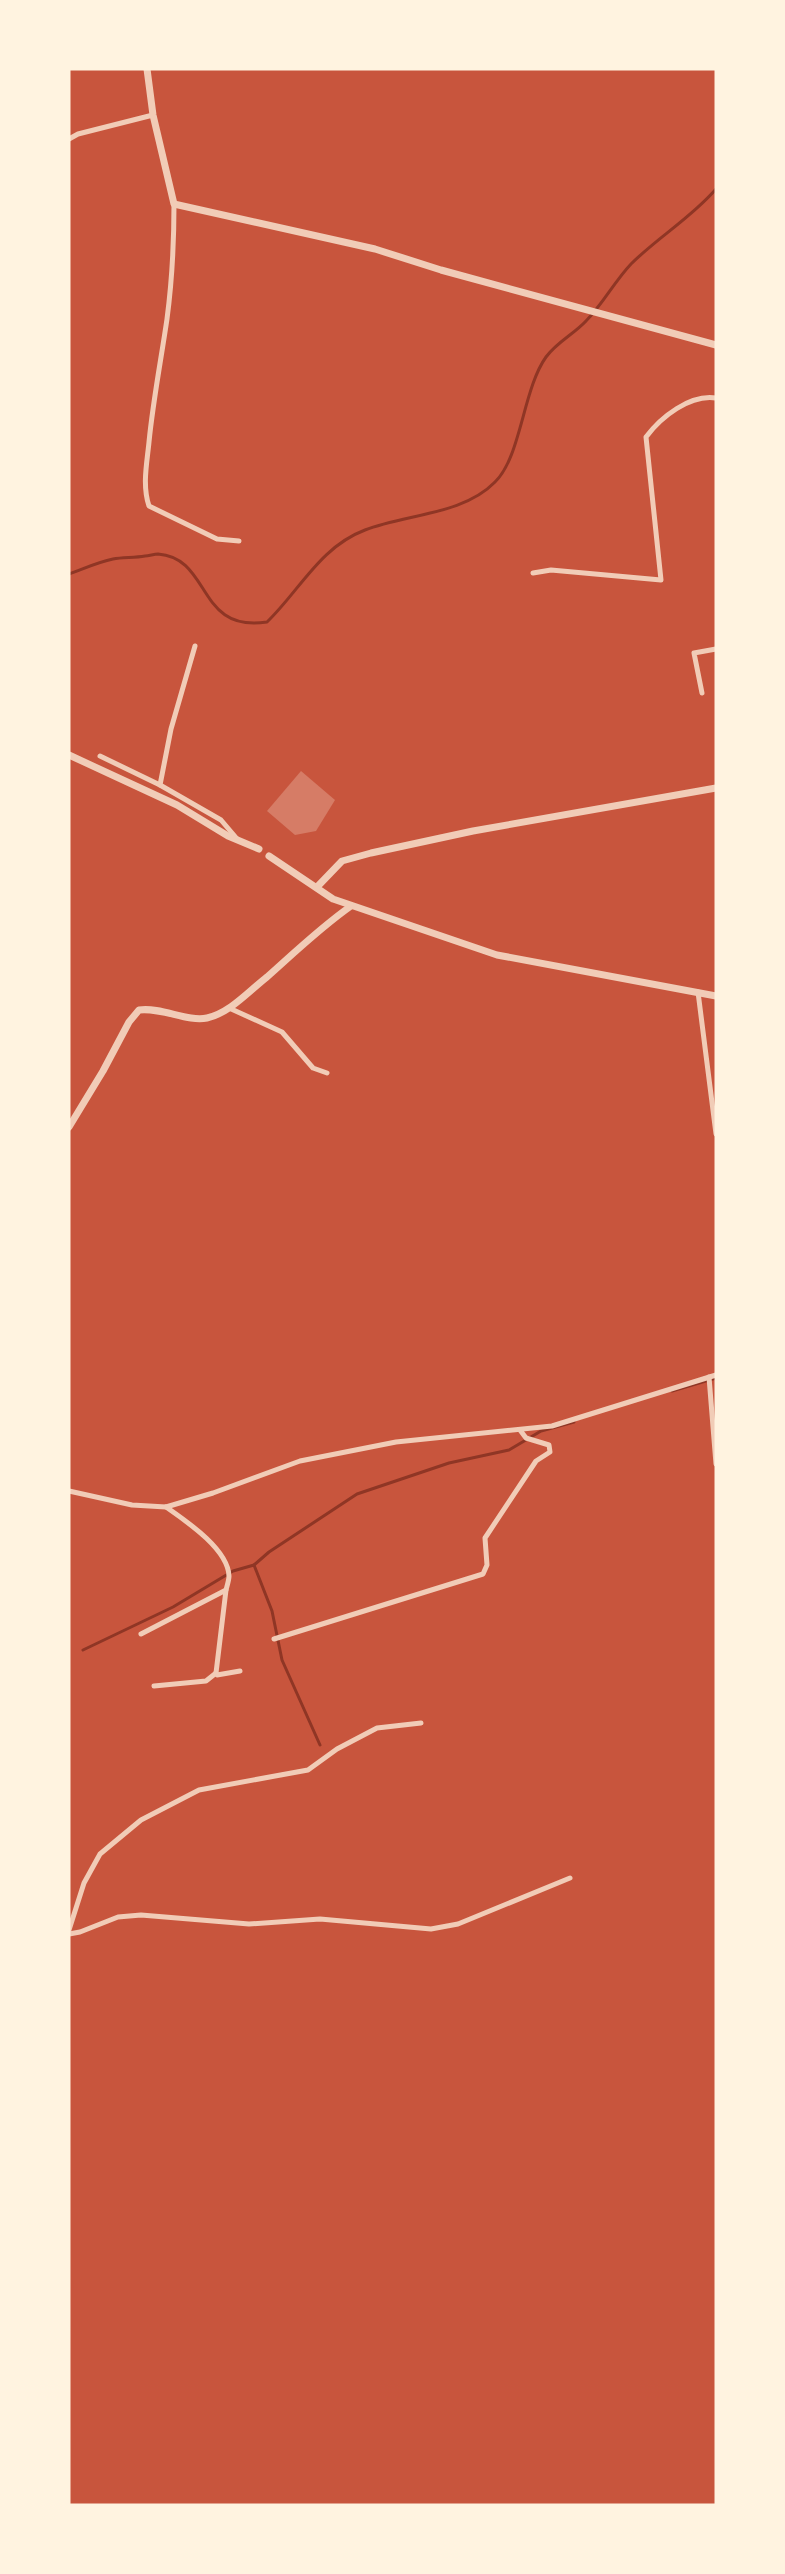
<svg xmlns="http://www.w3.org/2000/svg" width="785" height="2574" viewBox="0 0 785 2574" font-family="Spectral,serif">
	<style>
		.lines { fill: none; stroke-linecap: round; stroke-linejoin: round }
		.stream { stroke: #8f3625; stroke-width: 3 }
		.building { fill: #d67c66 }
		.minor { stroke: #f1ccb7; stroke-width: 5 }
		.tertiary { stroke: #f1ccb7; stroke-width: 7 }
	</style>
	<rect width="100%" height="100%" fill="#c8553d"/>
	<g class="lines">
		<g class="stream">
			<path d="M69,574C83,569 98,562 113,559C123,557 134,558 145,556C149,556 154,554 158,554C212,558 196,633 267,622C300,590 320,547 365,530C406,514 463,515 495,482C521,457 523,389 546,357C557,342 574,334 586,321C603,304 614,282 631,264C658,237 691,218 716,189"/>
			<path d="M672,1391L716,1378"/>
			<path d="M254,1565L272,1611L282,1660L320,1745"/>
			<path d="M83,1650L173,1607L233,1571L254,1565L269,1552L357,1494L449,1463L509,1450L541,1431L574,1422"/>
		</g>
	</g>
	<path class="building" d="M301,771L335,800L316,831L295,835L267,811Z"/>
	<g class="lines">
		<g class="minor">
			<path d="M69,139L78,134L153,115"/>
			<path d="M174,204C174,243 172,281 167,319C161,360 153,401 149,442C147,463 142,485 149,506L217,539L239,541"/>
			<path d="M533,573L551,570L661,580L646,437C661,417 690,394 716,398"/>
			<path d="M195,646L171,729L160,785L221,820L238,840"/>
			<path d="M702,693L694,653L716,649"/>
			<path d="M100,756L160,785"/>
			<path d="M698,992L716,1134"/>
			<path d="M229,1008L282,1032L313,1068L327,1073"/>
			<path d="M709,1377L716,1464"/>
			<path d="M69,1491L132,1505L166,1507L213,1493L300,1461L396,1442L552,1426L716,1375"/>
			<path d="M141,1634L226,1590C227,1586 229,1580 229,1576C228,1549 186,1521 166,1507"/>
			<path d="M274,1639L483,1574L487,1565L485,1538L536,1461L550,1452L549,1445L526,1438L520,1430"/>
			<path d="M216,1673L226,1590"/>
			<path d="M216,1673L217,1675L240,1671"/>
			<path d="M154,1686L206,1681L216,1673"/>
			<path d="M69,1930L84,1883L100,1854L141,1820L199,1790L308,1770L337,1749L377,1728L421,1723"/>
			<path d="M69,1934L80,1932L118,1917L141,1915L249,1924L320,1919L431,1929L458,1924L570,1878"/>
		</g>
		<g class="tertiary">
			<path d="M147,69L153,115L174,204L375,249L441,270L716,345"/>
			<path d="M69,755L177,805L228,836L259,849"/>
			<path d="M269,856L333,899L497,955L716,996"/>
			<path d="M317,887L342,861L371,853L473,831L716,788"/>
			<path d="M69,1127L103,1071L129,1022L139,1010C162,1007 187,1022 207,1018C230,1013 249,991 267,977C294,953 321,927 351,906"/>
		</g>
	</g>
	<rect width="785" height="2574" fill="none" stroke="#fff3e0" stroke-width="141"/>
</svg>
